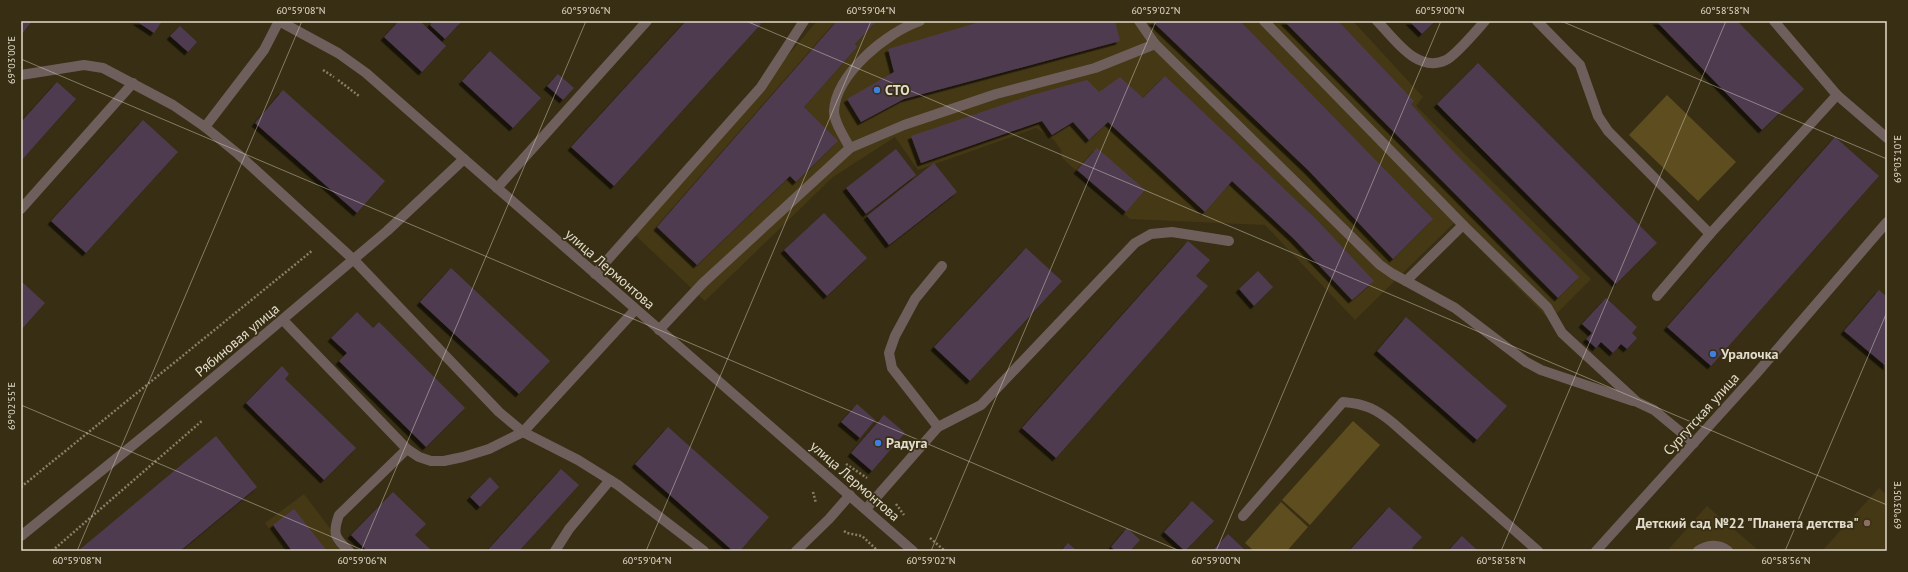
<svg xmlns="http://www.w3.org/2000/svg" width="1908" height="572" viewBox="0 0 1908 572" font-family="'PT Sans',sans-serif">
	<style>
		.built { fill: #453815 }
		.green { fill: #5e4d1f }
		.building { fill: #503b4f; filter: url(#shadow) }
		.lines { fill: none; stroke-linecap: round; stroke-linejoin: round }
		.path { stroke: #877f69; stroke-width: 2.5; stroke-dasharray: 2 2; stroke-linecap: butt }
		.service { stroke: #6e5f5c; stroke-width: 10 }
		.minor { stroke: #6e5f5c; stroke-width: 10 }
		.tertiary { stroke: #6e5f5c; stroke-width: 10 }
		.ticks { fill: none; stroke: #e2dccc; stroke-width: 1; stroke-opacity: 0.45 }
		.shop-dot { fill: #3f7fe0; stroke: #382e13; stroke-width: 1.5 }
		.education-dot { fill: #8d6e63; stroke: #382e13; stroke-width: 1.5 }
		.labels { text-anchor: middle; stroke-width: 3.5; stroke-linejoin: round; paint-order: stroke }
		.poi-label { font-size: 14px; font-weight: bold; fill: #e2dccc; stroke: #382e13; text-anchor: start }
		.street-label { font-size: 14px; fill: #e2dccc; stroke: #382e13 }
		.neatline { fill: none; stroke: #e2dccc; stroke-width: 1.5 }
		.ticks-label { font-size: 10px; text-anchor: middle; fill: #e2dccc }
	</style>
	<defs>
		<filter id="shadow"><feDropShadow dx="-3.5" dy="3.5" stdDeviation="0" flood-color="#0009"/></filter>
	</defs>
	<rect width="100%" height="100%" fill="#382e13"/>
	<g class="built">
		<path d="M817,21H1353L1423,97L1416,106L1591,279L1550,320L1454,223L1355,320L1265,225L1130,219L1062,158L1061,150L1054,140L1036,128L918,170L895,137L833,177L705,301L635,235Z"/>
		<path d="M1879,488L1887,495V551H1822Z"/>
		<path d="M304,494L347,551H286L265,523Z"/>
		<path d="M1707,506L1759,551H1667Z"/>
	</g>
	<g class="green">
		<path d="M1667,95L1736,162L1698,201L1629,135Z"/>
		<path d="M1353,421L1380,445L1310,525L1282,500Z"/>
		<path d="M1281,502L1308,527L1287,551H1254L1245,543Z"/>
	</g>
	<g class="building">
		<path d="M21,21H32L21,35Z"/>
		<path d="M136,21H162L154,33Z"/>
		<path d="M399,21H420L446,46L422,72L384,37Z"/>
		<path d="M433,21H462L445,39L430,25Z"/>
		<path d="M686,21H758L761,24L614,186L571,147Z"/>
		<path d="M837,21H877L855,44L857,47L804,107L838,141L796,182L790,176L697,265L657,227Z"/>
		<path d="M983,21H1115L1120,41L904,99L861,122L847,99L894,72L888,49Z"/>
		<path d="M1152,21H1240L1433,219L1393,259L1308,170Z"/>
		<path d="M1284,21H1338L1414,101L1411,104L1453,151L1579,277L1558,298Z"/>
		<path d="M1409,21H1435L1422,34Z"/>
		<path d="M1656,21H1737L1804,89L1762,130Z"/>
		<path d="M180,26L197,42L188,52L170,36Z"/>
		<path d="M490,51L541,98L513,128L462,81Z"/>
		<path d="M1478,63L1657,243L1616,284L1437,104Z"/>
		<path d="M558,74L574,88L563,100L547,86Z"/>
		<path d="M1165,76L1316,219L1374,281L1352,300L1294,239L1232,181L1205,212L1108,122L1089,140L1073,122L1052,135L1042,121L921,163L911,136L1032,95L1087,80L1099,92L1120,77L1143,98Z"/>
		<path d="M57,82L76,99L21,161V122Z"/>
		<path d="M283,90L385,181L357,213L255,123Z"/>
		<path d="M143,120L178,152L86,253L51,221Z"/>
		<path d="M1835,137L1879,176L1711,366L1667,327Z"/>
		<path d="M1097,148L1145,190L1126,212L1077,170Z"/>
		<path d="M896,149L916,175L866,214L846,188Z"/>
		<path d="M934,163L957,192L889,245L867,216Z"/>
		<path d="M824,213L867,258L827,296L784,250Z"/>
		<path d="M1188,241L1210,260L1196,276L1208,286L1056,458L1022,428Z"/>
		<path d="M1026,248L1062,281L970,381L934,347Z"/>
		<path d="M451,268L550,361L519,394L420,302Z"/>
		<path d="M1258,271L1273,287L1254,306L1239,289Z"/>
		<path d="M21,281L45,303L21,330Z"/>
		<path d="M1879,290L1887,297V367L1844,331Z"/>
		<path d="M1606,298L1637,327L1632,333L1637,338L1627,349L1621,344L1613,353L1601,342L1596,348L1586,339L1592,333L1582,324Z"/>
		<path d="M357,312L373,328L379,322L465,408L426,447L339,361L347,353L331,338Z"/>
		<path d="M1406,317L1507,406L1477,440L1377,351Z"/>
		<path d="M282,366L289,374L285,379L356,448L324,480L246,403Z"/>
		<path d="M857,404L875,420L860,438L841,422Z"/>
		<path d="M884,415L905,433L872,471L851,453Z"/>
		<path d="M668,427L769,517L740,551H733L635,464Z"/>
		<path d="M216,436L257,487L180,551H78Z"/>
		<path d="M561,469L579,485L519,551H487Z"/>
		<path d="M490,477L499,487L480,507L470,497Z"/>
		<path d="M393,492L426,524L415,535L432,551H367L351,535Z"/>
		<path d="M1192,501L1214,521L1185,551L1164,532Z"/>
		<path d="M1389,507L1422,537L1412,548L1415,551H1349Z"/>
		<path d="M294,509L327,551H292L273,525Z"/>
		<path d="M1127,528L1140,540L1130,551H1116L1111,547Z"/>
		<path d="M1228,534L1246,551H1212Z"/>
		<path d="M1462,536L1478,551H1448Z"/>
		<path d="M1068,543L1077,551H1061Z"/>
	</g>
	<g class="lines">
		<g class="path">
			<path d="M323,70L334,77"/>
			<path d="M338,80L359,96"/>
			<path d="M846,464L867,478"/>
			<path d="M21,487L313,250"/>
			<path d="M813,492L816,503"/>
			<path d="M896,504L904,515"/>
			<path d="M844,531L847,533L862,536L878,551"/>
			<path d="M930,538L945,551"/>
			<path d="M52,551L203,420"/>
		</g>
		<g class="service">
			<path d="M1264,21L1463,225L1547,307L1562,333L1637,402L1654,410L1694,443"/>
			<path d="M1377,21C1395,39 1417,74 1446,60C1455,56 1477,30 1485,21"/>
			<path d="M1537,21L1580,65L1598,116L1608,131L1710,234"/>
			<path d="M1155,44L1380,265L1393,274L1406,281L1463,225"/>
			<path d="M21,75L84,65L103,68L173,105L205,127L238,154L354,260L499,412L523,432L578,460L618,485L704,551"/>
			<path d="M205,127L264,50L279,21"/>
			<path d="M850,148C845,138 834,123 834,111C836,74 887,32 920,21"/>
			<path d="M497,188L647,21"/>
			<path d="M21,209L133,83"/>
			<path d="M595,274L761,87L804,21"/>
			<path d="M1406,281L1455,308L1526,362L1541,370L1633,401"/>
			<path d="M1657,296L1710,234L1837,95"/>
			<path d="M283,320L407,449L339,515C332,534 335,538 349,551"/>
			<path d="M659,330L703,283L850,148L904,125L996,94L1095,68L1155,44L1139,21"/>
			<path d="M938,427L892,368L889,353L895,336L915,299L942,266"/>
			<path d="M407,449L419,457L431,461H444L463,457L489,449L523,432L635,310"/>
			<path d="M866,509L938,427L981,405L1135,243L1151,234L1172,232L1229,241"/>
			<path d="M1243,516L1343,402C1366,404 1376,409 1393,423L1538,551"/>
			<path d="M555,551L569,529L610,480"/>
			<path d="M1698,551C1707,545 1718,543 1728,551"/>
		</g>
		<g class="minor">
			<path d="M279,21L338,53L366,73L464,159"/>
			<path d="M1774,21L1837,95L1887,138"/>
			<path d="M796,551L829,519L850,495"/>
		</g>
		<g class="tertiary">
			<path d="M21,536L160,423L387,231L464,159L913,551"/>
			<path d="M1596,551L1756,374L1887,222"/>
		</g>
	</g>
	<path class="ticks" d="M746,21L1887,505M1561,21L1887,159M21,59L1180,551M21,405L365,551M77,551L302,21M361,551L586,21M646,551L871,21M931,551L1156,21M1216,551L1441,21M1501,551L1726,21M1785,551L1887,312"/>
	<g class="shop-dot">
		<circle cx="877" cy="90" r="4"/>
		<circle cx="1713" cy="354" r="4"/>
		<circle cx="878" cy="443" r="4"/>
	</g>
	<circle class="education-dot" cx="1867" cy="523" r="4"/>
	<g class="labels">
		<g class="poi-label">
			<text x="885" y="95">СТО</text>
			<text x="1721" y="359">Уралочка</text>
			<text x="886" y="448">Радуга</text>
			<text x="1859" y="528" text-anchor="end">Детский сад №22 "Планета детства"</text>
		</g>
		<g class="street-label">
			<text transform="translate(610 269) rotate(41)" y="5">улица Лермонтова</text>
			<text transform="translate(237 340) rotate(-40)" y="5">Рябиновая улица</text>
			<text transform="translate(1701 414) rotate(-48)" y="5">Сургутская улица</text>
			<text transform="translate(855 481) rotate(41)" y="5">улица Лермонтова</text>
		</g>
	</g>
	<rect width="1908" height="572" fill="none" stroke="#382e13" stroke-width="44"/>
	<rect x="22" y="22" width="1864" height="528" class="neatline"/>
	<g class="ticks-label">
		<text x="301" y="14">60°59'08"N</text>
		<text x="586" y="14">60°59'06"N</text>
		<text x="871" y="14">60°59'04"N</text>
		<text x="1156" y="14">60°59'02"N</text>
		<text x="1440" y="14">60°59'00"N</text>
		<text x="1725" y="14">60°58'58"N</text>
		<text transform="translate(11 60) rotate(-90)" y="4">69°03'00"E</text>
		<text transform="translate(1897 159) rotate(-90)" y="4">69°03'10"E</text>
		<text transform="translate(11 406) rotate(-90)" y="4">69°02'55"E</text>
		<text transform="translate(1897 505) rotate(-90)" y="4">69°03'05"E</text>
		<text x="77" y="564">60°59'08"N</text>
		<text x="362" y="564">60°59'06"N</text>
		<text x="647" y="564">60°59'04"N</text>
		<text x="931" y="564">60°59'02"N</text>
		<text x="1216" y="564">60°59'00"N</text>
		<text x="1501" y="564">60°58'58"N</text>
		<text x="1786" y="564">60°58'56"N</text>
	</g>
</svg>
